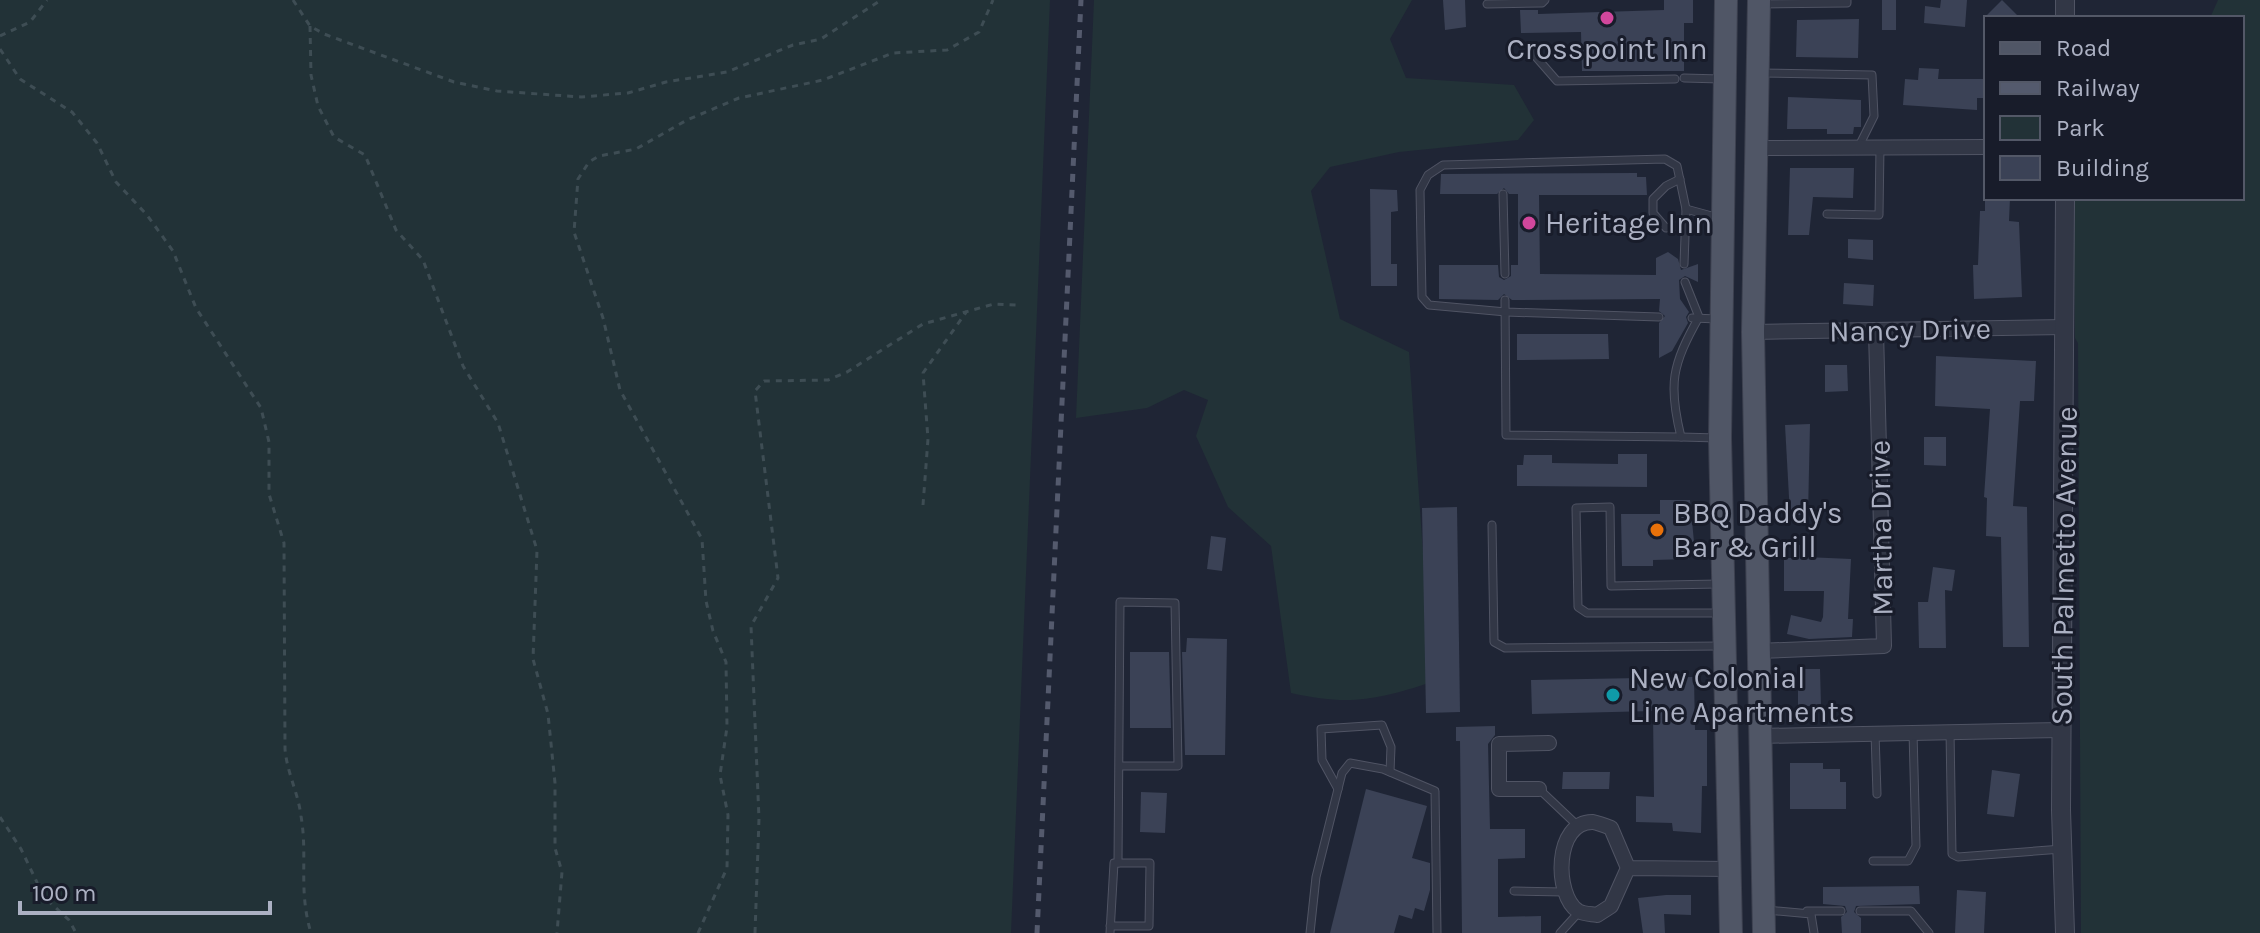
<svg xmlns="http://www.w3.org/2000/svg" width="2260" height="933" viewBox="0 0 2260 933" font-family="Karla,sans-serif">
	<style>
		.green { fill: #223237 }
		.building { fill: #3b4256 }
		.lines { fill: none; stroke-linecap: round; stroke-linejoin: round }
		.service-casing { stroke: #505464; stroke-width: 9 }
		.minor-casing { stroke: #505464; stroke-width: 16 }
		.tertiary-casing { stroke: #505464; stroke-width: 20 }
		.primary-casing { stroke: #3c404f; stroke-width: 24 }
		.path { stroke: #3e4d54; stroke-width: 3; stroke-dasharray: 6 6; stroke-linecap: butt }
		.service { stroke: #323746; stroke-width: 7 }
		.minor { stroke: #323746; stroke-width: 14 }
		.tertiary { stroke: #323746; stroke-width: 18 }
		.primary { stroke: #505666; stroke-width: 22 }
		.rail { stroke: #545a6d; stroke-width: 5; stroke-dasharray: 8 8; stroke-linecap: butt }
		.hotel-dot { fill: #d1479c; stroke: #181c2a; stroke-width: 3 }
		.food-dot { fill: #e8710a; stroke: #181c2a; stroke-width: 3 }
		.culture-dot { fill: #0f9aa8; stroke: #181c2a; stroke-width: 3 }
		.labels { text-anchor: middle; stroke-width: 6; stroke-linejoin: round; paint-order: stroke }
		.poi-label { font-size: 30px; fill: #acb1c3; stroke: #181c2a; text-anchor: start }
		.street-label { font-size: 30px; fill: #acb1c3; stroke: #181c2a }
	</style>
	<rect width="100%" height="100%" fill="#1f2535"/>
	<g class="green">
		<path d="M0,0H1050L1011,933H0Z"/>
		<path d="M1094,0H1412L1390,39L1406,78L1514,85L1534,120L1518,140L1399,152L1330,167L1311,191L1340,319L1409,352L1432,682C1377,700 1349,706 1291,693L1271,546L1228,507L1196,436L1208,400L1184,390L1147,408L1076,418Z"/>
		<path d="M2218,0H2260V933H2081L2078,343L2075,338L2073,198H2242V18H2210Z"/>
	</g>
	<g class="building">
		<path d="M1443,0H1465L1466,27L1445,30Z"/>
		<path d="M1664,0H1693V23H1684V71H1582L1581,32L1521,33L1520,10H1538V14L1664,10Z"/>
		<rect x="1882" y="0" width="14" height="30"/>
		<path d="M1941,0H1967L1965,27L1924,23L1925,6L1940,8Z"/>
		<path d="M2002,0L2020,18H1984Z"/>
		<path d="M1859,19L1858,58L1796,57L1797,20Z"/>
		<path d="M1919,68L1939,69L1938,79H1985V98H1977V110L1903,105L1905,79L1918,80Z"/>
		<path d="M1788,97L1861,100V127H1854L1853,134H1827V129H1787Z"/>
		<path d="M1790,168H1854L1853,198L1813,197L1809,235H1788Z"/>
		<path d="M1637,173V177H1646L1647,195H1539L1540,274L1656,275V258L1668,252L1678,259L1681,270L1698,264V282L1685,276L1679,280L1680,299L1689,312L1686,317L1688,323L1672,351L1659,358V323L1665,316L1659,311L1660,299L1512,300L1504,294L1498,300L1439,299V265H1498L1499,277L1504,280L1511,276V265H1518V194H1509L1504,188L1497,194H1440L1441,174Z"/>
		<path d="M1370,189L1397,190L1398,211L1391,212V264H1397V286H1371Z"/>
		<path d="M1985,198H2010L2009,221L2019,222L2022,297L1974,299L1973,265H1978L1980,211H1985Z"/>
		<path d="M1848,239L1873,240V260L1848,258Z"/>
		<path d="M1844,283L1874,285L1873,306L1843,304Z"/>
		<path d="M1517,334H1608L1609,359L1517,360Z"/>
		<path d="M1936,356L2036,361L2034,401H2020L2013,506L2027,507L2029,647H2003L2001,537L1986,536L1987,498L1984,497L1990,409L1935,406Z"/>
		<path d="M1825,365H1847L1848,391L1825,392Z"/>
		<path d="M1810,424L1808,515H1790L1785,425Z"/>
		<path d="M1924,437H1946V466L1924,465Z"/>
		<path d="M1618,454H1647V487L1517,486V465H1523L1524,455H1552V463L1618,464Z"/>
		<path d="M1660,500H1690L1694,542H1689V559L1653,560V566H1622L1621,514H1660Z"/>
		<path d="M1457,507L1460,712L1426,713L1422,508Z"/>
		<path d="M1211,536L1226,538L1222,571L1207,569Z"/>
		<path d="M1793,545H1806V557L1851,559L1848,619H1853L1852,637L1809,639L1787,634L1791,615L1821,622L1823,617L1824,591H1784V558H1793Z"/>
		<path d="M1933,567L1955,570L1952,591L1945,590L1946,648H1919L1918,602H1928Z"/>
		<path d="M1187,638L1227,639L1225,755H1185L1182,652H1186Z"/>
		<path d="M1130,652H1169L1171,728H1130Z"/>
		<path d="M1798,669H1820L1821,706H1798Z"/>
		<path d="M1694,677L1695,730H1707V786H1702L1701,833L1673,831L1672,823L1636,822V796L1654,797L1653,711L1532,714L1531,680Z"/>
		<path d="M1495,726V735L1488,744L1490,829H1525V858L1498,859V917L1541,916V933H1462L1460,741H1456V727Z"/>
		<path d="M1790,763H1823V769H1840V782H1846V809H1790Z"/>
		<path d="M1992,770L2020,774L2014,817L1987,814Z"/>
		<path d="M1563,772H1610L1609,789H1562Z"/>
		<path d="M1366,789L1427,806L1412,858L1430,863V890L1424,911L1415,908L1412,919L1399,915L1394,933H1330Z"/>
		<path d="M1141,792L1167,793L1165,833L1140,832Z"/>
		<path d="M1919,886L1920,904L1856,906L1854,912L1861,918V933H1842L1841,917L1847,912L1845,906L1823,904V887Z"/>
		<path d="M1957,890L1986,892L1984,933H1955Z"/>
		<path d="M1666,895H1691V915L1664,914L1665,933H1643L1638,898Z"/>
	</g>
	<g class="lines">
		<g class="service-casing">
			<g id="service">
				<path d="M1487,4L1542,3L1545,0"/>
				<path d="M1761,4L1847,3V0"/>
				<path d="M1530,50L1557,81L1675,79"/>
				<path d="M1759,73L1872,75L1874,116L1859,146"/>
				<path d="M1684,78L1721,79"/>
				<path d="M1680,179L1666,186L1653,199V213L1666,228L1677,226L1685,218"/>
				<path d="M1503,194L1505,274"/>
				<path d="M1686,209L1719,218"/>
				<path d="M1827,214L1879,215L1880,147"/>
				<path d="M1505,300L1506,435L1681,437C1668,384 1672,365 1699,317L1685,282"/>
				<path d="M1659,317L1506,312L1429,305L1422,297L1420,190L1428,175L1443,165L1665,159L1677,166L1686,209L1684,264"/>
				<path d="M1692,318L1718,319"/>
				<path d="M1681,437L1718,438"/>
				<path d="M1492,525L1494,642L1505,648L1720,646"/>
				<path d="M1719,584L1611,586L1610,507L1576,508L1578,607L1587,613H1720"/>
				<path d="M1950,731L1952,854L1958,857L2062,849"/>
				<path d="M1875,733L1877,794"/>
				<path d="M1338,789L1322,760L1321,729L1382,725L1391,747L1390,772"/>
				<path d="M1539,789L1578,826"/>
				<path d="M1873,861H1908L1916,846L1913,732"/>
				<path d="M1118,863L1120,602L1175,603L1178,766H1119"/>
				<path d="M1514,891L1564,892"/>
				<path d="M1766,910L1811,914L1814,933"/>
				<path d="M1807,911H1841"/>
				<path d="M1860,911H1911L1929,933"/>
				<path d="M1110,933L1114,863H1150L1149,926H1110"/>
				<path d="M1310,933L1316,877L1342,773L1350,763L1383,769L1435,791L1437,933"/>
				<path d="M1560,933L1579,912"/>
			</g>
		</g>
		<g class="minor-casing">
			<g id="minor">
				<path d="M1755,148L1986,147"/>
				<path d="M1753,332L2066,327"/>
				<path d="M1758,651L1884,646L1876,331"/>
				<path d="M1760,736L2062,730"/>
				<path d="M1539,789H1499V744L1549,743"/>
				<path d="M1628,868L1611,906L1597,915C1592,914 1583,914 1578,911C1554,895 1554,821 1593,822C1598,823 1606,826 1611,828L1628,868L1730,869"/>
			</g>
		</g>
		<g class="tertiary-casing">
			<g id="tertiary">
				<path d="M2065,18V0"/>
				<path d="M2065,198L2061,810L2065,933"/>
			</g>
		</g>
		<g class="primary-casing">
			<g id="primary">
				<path d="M1726,0L1720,438L1731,933"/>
				<path d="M1759,0L1753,332L1764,933"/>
			</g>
		</g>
		<g class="path">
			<path d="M293,0L310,26L324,34L454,82L497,91L581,97L628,93L666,82L727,72L793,45L821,39L881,0"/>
			<path d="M310,26L311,75L318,106L334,137L365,155L396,230L423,260L463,366L498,423L537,550L533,659L548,714L555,783V848L562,872L557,933"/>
			<path d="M0,36L30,22L47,0"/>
			<path d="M0,49L20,79L72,112L97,143L116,182L147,215L173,251L196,308L261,408L269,442V494L284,543L285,749C287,773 298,792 301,816C308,857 298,890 311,933"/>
			<path d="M923,505L928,439L923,373L967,311"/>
			<path d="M0,817L21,849L44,897L69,920L76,933"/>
			<path d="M698,933L727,868L728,815L720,775L727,727L726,662L713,631L706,601L702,539L620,390L603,318L574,232L578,179L589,162L599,156L636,149L687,120L739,98L823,80L893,53L947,50L979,32L993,0"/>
			<path d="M755,933L759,819L751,626L778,578L755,391L764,381L828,380L847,372L923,324L994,304L1017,305"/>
		</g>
		<use href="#service" class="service"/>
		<use href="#minor" class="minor"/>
		<use href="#tertiary" class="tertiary"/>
		<use href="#primary" class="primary"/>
		<path class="rail" d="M1037,933L1081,0"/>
	</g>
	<g class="hotel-dot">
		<circle cx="1607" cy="18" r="8"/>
		<circle cx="1529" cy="223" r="8"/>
	</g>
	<circle class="food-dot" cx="1657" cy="530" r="8"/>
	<circle class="culture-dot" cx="1613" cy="695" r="8"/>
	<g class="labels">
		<g class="poi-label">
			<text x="1607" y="59" text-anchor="middle">Crosspoint Inn</text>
			<text x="1545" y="233">Heritage Inn</text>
			<text x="1673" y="523">BBQ Daddy's<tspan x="1673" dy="34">Bar &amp; Grill</tspan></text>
			<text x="1629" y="688">New Colonial<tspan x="1629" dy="34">Line Apartments</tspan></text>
		</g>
		<g class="street-label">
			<text transform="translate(1910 330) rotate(-1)" y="10">Nancy Drive</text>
			<text transform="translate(1881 528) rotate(-91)" y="10">Martha Drive</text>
			<text transform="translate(2064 566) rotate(-89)" y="10">South Palmetto Avenue</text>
		</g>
	</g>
	<rect x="1984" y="16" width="260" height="184" fill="#181c2a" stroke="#535867" stroke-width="2"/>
	<rect x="2000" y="42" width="40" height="12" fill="#505666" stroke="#535867" stroke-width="2"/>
	<text x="2056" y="56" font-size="24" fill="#acb1c3">Road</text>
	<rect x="2000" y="82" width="40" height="12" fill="#545a6d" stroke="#535867" stroke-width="2"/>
	<text x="2056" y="96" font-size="24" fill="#acb1c3">Railway</text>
	<rect x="2000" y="116" width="40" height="24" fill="#223237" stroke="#535867" stroke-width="2"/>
	<text x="2056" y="136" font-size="24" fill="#acb1c3">Park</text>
	<rect x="2000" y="156" width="40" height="24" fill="#3b4256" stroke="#535867" stroke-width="2"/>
	<text x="2056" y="176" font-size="24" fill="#acb1c3">Building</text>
	<path d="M20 901v12h250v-12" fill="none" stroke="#acb1c3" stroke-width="4"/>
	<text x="32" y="901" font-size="24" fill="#acb1c3" stroke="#181c2a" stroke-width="6" paint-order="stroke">100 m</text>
</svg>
